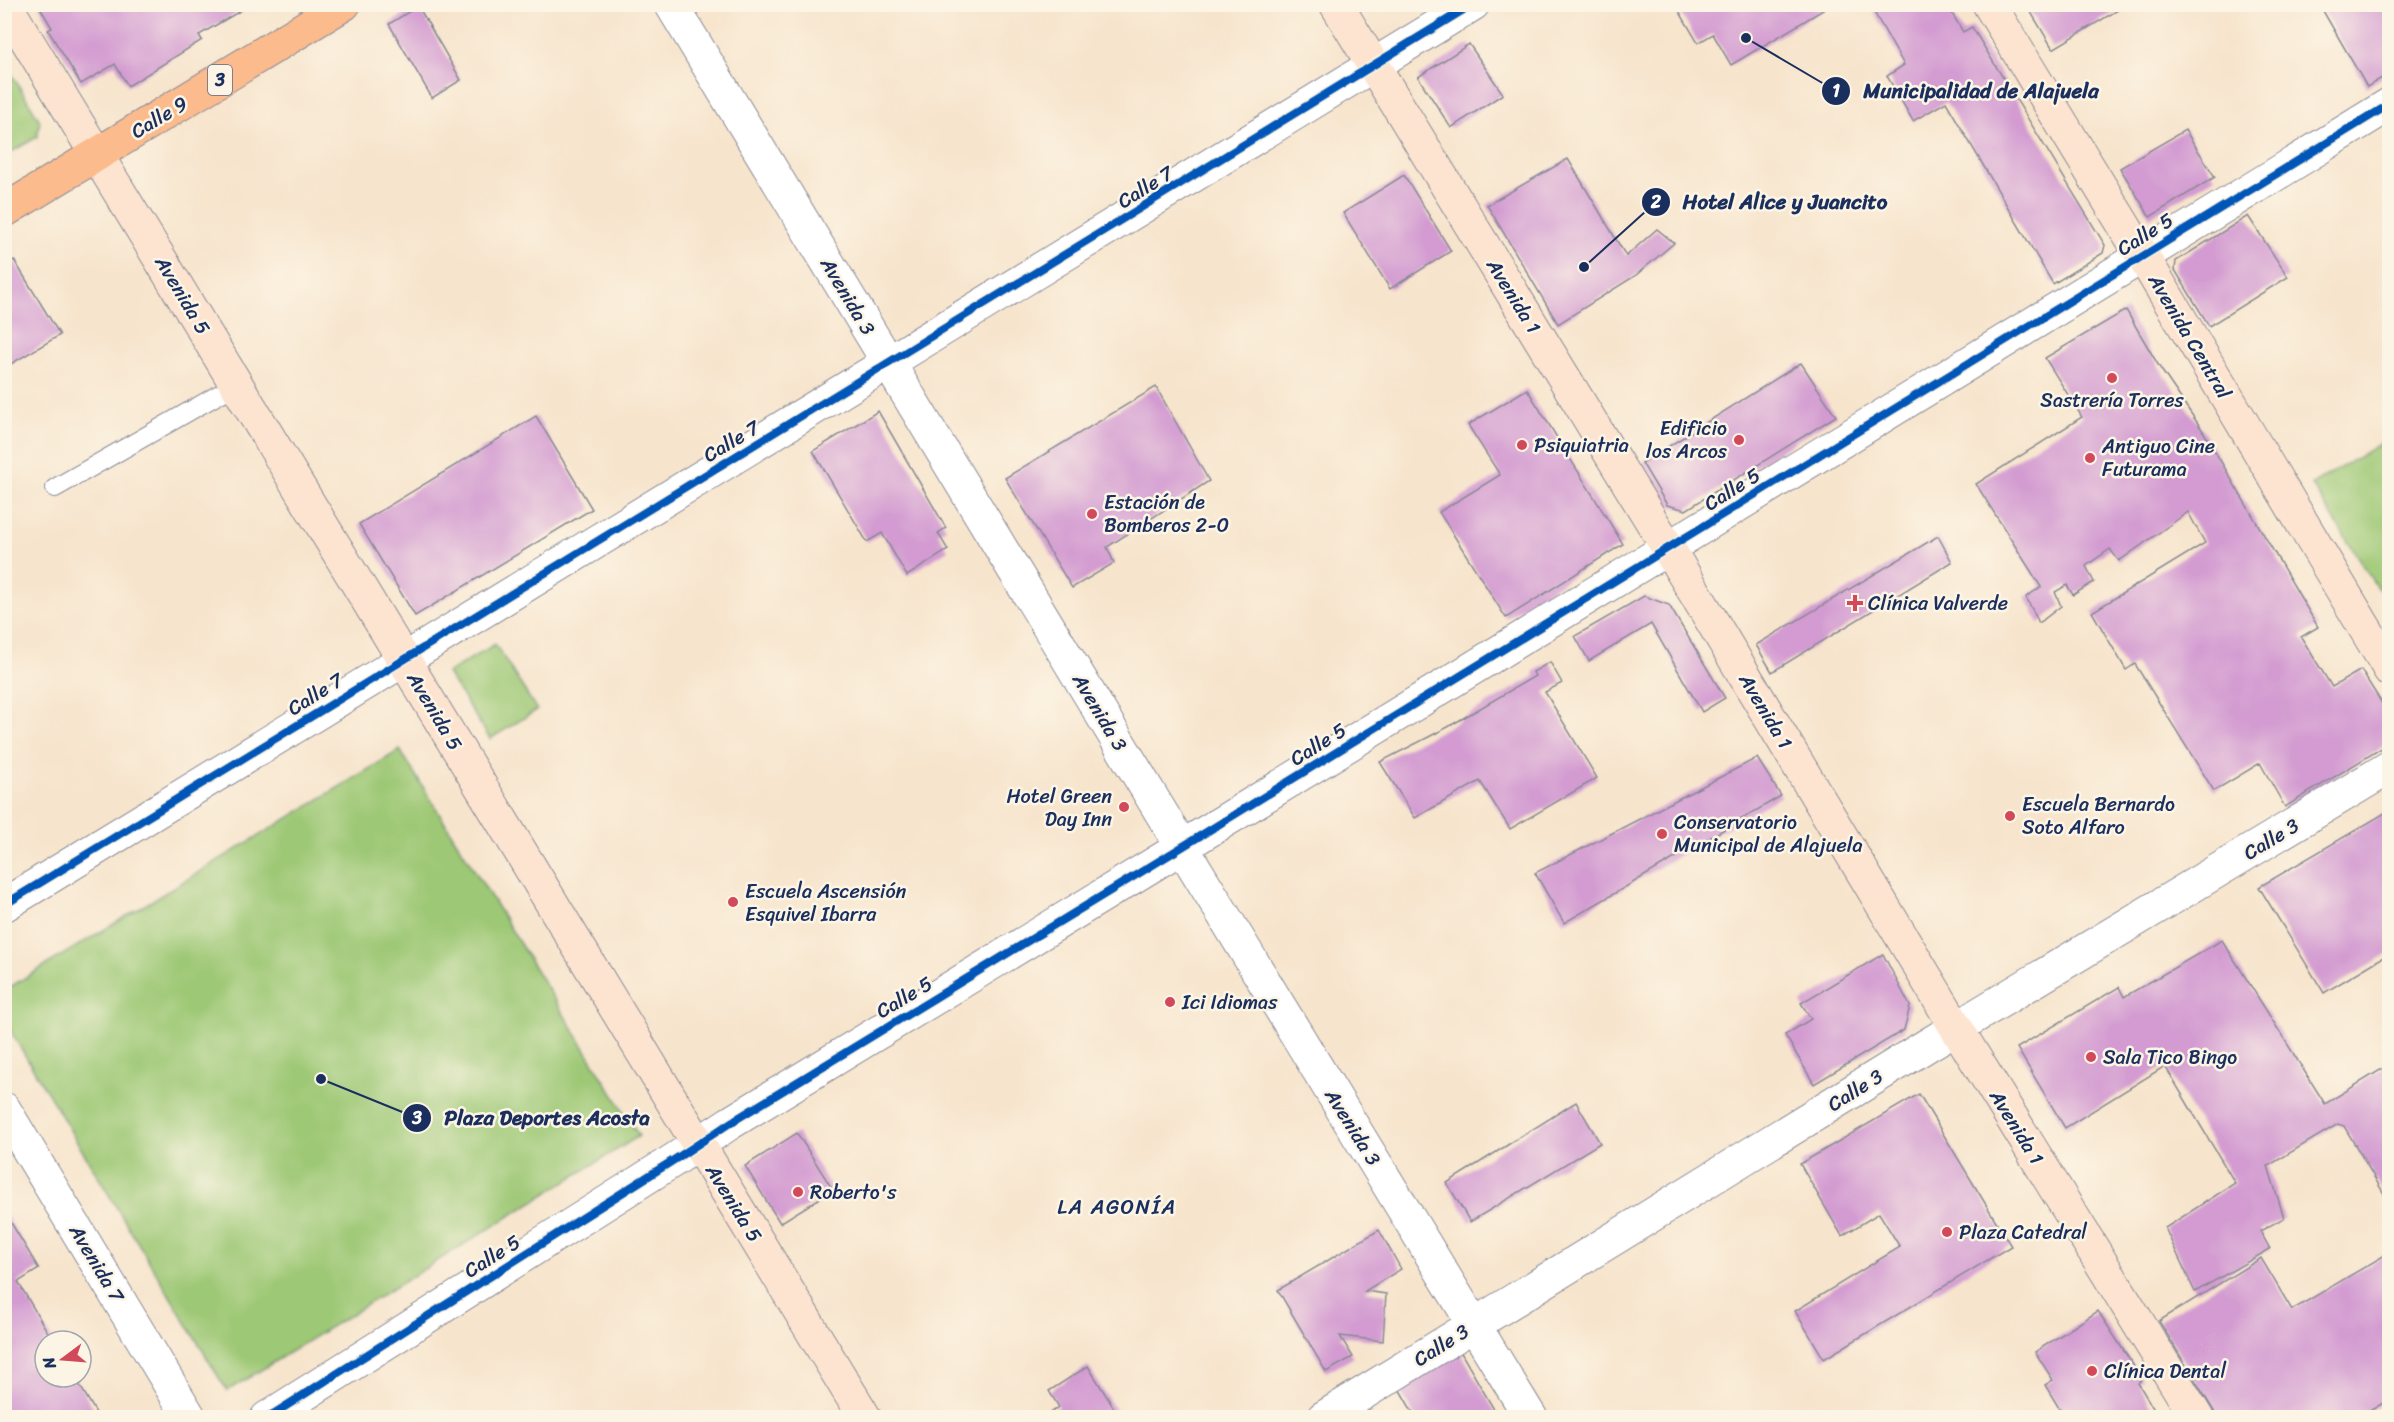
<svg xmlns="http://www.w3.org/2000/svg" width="2394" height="1422" viewBox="0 0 2394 1422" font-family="Sriracha,sans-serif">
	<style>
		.green { fill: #9dc875; stroke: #5c7c6a; stroke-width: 1.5 }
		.building { fill: #d39bd1 }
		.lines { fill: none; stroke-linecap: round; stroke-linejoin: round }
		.lane-casing { stroke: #898a95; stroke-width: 20 }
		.street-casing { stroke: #898a95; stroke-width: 35 }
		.secondary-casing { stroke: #898a95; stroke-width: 35 }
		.primary-casing { stroke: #898a95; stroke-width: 35 }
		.lane { stroke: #fff; stroke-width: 18 }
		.street { stroke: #fff; stroke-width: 33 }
		.secondary { stroke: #fde4d1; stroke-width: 33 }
		.primary { stroke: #fbbb8d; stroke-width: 33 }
		.cycleway-casing { stroke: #fcf5e5; stroke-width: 11 }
		.cycleway { stroke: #0057b8; stroke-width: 8 }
		.poi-dot { fill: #d1495b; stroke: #fcf5e5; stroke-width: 2 }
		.labels { text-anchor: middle; stroke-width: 5; stroke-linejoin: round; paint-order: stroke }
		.shield { fill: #fcf5e5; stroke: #5e6a86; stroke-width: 1.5 }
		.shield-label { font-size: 18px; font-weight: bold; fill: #1b2f5e }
		.street-label { font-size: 20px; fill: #1b2f5e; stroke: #fcf5e5 }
		.poi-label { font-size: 20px; fill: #1b2f5e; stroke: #fcf5e5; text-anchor: start }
		.neighbourhood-label { font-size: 21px; letter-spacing: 1.5px; fill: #1b2f5e; stroke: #fcf5e5 }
		.leader { fill: none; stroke: #1b2f5e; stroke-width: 2 }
		.callout-dot { fill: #1b2f5e; stroke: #fcf5e5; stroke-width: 2 }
		.mark-label { font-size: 18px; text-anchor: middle; font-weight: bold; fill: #fff }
		.callout-label { font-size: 21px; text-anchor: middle; font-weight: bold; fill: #1b2f5e; stroke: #fcf5e5; stroke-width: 5; stroke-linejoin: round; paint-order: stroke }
	</style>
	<rect width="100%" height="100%" fill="#fcf5e5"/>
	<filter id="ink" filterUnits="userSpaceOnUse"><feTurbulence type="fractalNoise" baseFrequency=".0167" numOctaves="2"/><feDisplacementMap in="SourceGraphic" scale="12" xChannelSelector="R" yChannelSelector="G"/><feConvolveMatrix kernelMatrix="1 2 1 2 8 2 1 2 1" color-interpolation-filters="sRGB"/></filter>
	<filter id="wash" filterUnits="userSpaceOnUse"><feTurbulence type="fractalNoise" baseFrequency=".008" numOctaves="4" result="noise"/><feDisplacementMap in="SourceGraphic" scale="24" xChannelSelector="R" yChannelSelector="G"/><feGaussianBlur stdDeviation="1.35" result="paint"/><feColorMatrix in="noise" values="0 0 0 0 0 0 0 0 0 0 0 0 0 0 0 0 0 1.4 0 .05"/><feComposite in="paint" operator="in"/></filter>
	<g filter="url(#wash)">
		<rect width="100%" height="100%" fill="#f7e4cc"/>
		<g class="green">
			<path d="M8,68L40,121L37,137L5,156L4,71Z"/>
			<path d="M2389,438V583L2378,589L2312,485Z"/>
			<path d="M495,644L537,710L490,739L447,673Z"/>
			<path d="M400,750L639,1136L227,1391L5,1022V990Z"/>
		</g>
		<g id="blocks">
			<g class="building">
				<path d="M38,4H252L199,35L202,40L128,86L115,64L81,84L48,30L52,28Z"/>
				<path d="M1675,4H1833L1731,65L1713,34L1698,43Z"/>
				<path d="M2026,4H2128L2053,49Z"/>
				<path d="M2319,4H2382L2390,17V73L2367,87Z"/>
				<path d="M1870,5H1947L1963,32L1972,27L2105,245L2103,253L2053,284L1946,102L1913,121L1887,76L1904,65Z"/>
				<path d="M418,6L461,80L432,98L389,24Z"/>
				<path d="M1469,44L1503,94L1451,128L1418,77Z"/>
				<path d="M2185,130L2215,177L2150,217L2120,168Z"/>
				<path d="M1568,159L1626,256L1657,229L1674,243L1635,276L1558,324L1487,205Z"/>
				<path d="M1404,175L1451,251L1390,289L1343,213Z"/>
				<path d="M2248,216L2288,277L2209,326L2175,270L2176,261Z"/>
				<path d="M14,260L60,335L4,368V265Z"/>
				<path d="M2126,310L2160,368L2203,431L2318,627L2301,637L2332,687L2361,670L2390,716V743L2285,807L2260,763L2214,791L2135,664L2126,670L2092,612L2205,543L2188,512L2119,561L2110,549L2086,566L2094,582L2073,595L2067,585L2055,592L2061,606L2039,623L2026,597L2041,587L1976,484L2082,417L2045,358Z"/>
				<path d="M1801,363L1836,416L1686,510L1667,505L1642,463Z"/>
				<path d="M1156,387L1209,481L1107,547L1114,563L1072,588L1005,478Z"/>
				<path d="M1527,389L1623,544L1506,618L1439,512L1500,475L1468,425Z"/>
				<path d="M878,411L946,528L938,533L948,550L907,576L882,533L867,542L813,451Z"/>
				<path d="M536,416L592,509L415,616L359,524Z"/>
				<path d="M1938,536L1952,562L1772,672L1756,645Z"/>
				<path d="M1644,596L1669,605L1725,698L1702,712L1651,624L1589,661L1575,636Z"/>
				<path d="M1550,662L1562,683L1545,692L1597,778L1510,829L1480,781L1415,818L1380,762L1448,727L1535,676L1533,672Z"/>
				<path d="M1757,758L1781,796L1564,923L1535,873Z"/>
				<path d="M2390,810V953L2324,993L2259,887Z"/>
				<path d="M2222,940L2325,1104L2390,1064V1204L2344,1126L2338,1124L2268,1166L2284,1218L2260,1231L2270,1249L2195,1292L2165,1228L2235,1183L2165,1066L2065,1128L2017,1048L2119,987L2124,997Z"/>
				<path d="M1883,954L1910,1006L1904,1030L1814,1084L1785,1035L1811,1019L1801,1003Z"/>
				<path d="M1919,1094L2011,1246L1824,1359L1795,1311L1900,1247L1879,1213L1842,1236L1800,1164Z"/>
				<path d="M1576,1102L1600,1143L1470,1222L1447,1183Z"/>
				<path d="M797,1133L833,1190L780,1223L745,1166Z"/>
				<path d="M4,1211L39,1269L18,1282L53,1341H45V1377H75L99,1418H10L4,1408Z"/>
				<path d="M1379,1230L1401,1269L1365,1291L1386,1294L1383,1341L1340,1336L1353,1357L1326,1372L1278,1290Z"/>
				<path d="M2390,1252V1399L2358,1418H2218L2159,1321L2261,1258L2292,1310Z"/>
				<path d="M2098,1311L2142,1379L2138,1383L2159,1418H2065L2045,1385L2053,1380L2035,1352Z"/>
				<path d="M1460,1351L1499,1418H1416L1398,1387Z"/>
				<path d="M1088,1366L1120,1418H1043L1059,1407L1049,1391Z"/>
			</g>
		</g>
	</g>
	<g filter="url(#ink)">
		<use href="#blocks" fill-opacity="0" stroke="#898a95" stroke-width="1.5"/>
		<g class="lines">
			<g class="lane-casing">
				<path id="lane" d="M55,488L237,384"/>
			</g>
			<g class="street-casing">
				<g id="street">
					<path d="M671,4L1182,847L1531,1418"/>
					<path d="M4,905L1473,4"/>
					<path d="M4,1109L190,1418"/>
					<path d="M267,1418L677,1158L730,1123L1182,847L2390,104"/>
					<path d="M1323,1418L1926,1046L2390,767"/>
				</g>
			</g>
			<g class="secondary-casing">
				<g id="secondary">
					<path d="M5,4L865,1418"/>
					<path d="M1336,4L1668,548L1957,1029L2197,1418"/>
					<path d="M1989,4L2142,255L2390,670"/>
				</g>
			</g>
			<g class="primary-casing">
				<path id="primary" d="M4,211L344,4"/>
			</g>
			<use href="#lane" class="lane"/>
			<use href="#street" class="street"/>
			<use href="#secondary" class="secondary"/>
			<use href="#primary" class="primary"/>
			<g class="cycleway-casing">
				<g id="cycleway">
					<path d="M4,905L1473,4"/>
					<path d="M267,1418L677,1158L730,1123L1182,847L2390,104"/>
				</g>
			</g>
			<use href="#cycleway" class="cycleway"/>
		</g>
	</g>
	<g class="poi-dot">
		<circle cx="2112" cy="378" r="6"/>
		<circle cx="1739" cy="440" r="6"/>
		<circle cx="1522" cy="445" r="6"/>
		<circle cx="2090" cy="458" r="6"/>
		<circle cx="1092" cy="514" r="6"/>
		<path d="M1852 594h6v6h6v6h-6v6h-6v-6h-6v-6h6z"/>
		<circle cx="1124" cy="807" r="6"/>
		<circle cx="2010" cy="816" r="6"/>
		<circle cx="1662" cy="834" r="6"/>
		<circle cx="733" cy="902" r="6"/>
		<circle cx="1170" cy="1002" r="6"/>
		<circle cx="2091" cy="1057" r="6"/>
		<circle cx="798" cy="1192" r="6"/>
		<circle cx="1947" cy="1232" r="6"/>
		<circle cx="2092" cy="1371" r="6"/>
	</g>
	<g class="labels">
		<rect class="shield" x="208" y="65" width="24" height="30" rx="4.5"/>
		<g class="shield-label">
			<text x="220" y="86">3</text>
		</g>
		<g class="street-label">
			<text transform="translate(159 117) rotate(-31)" y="7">Calle 9</text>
			<text transform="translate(1145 187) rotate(-32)" y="7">Calle 7</text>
			<text transform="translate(2145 234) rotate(-32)" y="7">Calle 5</text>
			<text transform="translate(183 295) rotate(59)" y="7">Avenida 5</text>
			<text transform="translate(848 296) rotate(59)" y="7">Avenida 3</text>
			<text transform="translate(1514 296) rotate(58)" y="7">Avenida 1</text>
			<text transform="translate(2190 336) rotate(59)" y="7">Avenida Central</text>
			<text transform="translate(731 441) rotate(-31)" y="7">Calle 7</text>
			<text transform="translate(1732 489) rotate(-32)" y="7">Calle 5</text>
			<text transform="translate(315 694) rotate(-32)" y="7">Calle 7</text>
			<text transform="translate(435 711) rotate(59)" y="7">Avenida 5</text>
			<text transform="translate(1766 711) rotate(59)" y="7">Avenida 1</text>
			<text transform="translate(1100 712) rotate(59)" y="7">Avenida 3</text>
			<text transform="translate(1318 744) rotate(-32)" y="7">Calle 5</text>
			<text transform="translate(2271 839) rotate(-31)" y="7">Calle 3</text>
			<text transform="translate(904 997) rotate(-31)" y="7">Calle 5</text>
			<text transform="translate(1855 1090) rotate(-32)" y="7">Calle 3</text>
			<text transform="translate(1353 1127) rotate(58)" y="7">Avenida 3</text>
			<text transform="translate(2017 1127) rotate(58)" y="7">Avenida 1</text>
			<text transform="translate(734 1203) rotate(58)" y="7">Avenida 5</text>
			<text transform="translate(492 1256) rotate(-32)" y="7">Calle 5</text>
			<text transform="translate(97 1263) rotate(59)" y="7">Avenida 7</text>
			<text transform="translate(1441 1345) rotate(-32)" y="7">Calle 3</text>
		</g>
		<g class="poi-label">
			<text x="2112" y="407" text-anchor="middle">Sastrería Torres</text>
			<text x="1727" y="435" text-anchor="end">Edificio<tspan x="1727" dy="23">los Arcos</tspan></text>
			<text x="1534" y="452">Psiquiatria</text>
			<text x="2102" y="453">Antiguo Cine<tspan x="2102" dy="23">Futurama</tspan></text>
			<text x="1104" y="509">Estación de<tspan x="1104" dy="23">Bomberos 2-0</tspan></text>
			<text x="1868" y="610">Clínica Valverde</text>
			<text x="1112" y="803" text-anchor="end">Hotel Green<tspan x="1112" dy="23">Day Inn</tspan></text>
			<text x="2022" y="811">Escuela Bernardo<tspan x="2022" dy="23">Soto Alfaro</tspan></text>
			<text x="1674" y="829">Conservatorio<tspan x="1674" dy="23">Municipal de Alajuela</tspan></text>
			<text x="745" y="898">Escuela Ascensión<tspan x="745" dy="23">Esquivel Ibarra</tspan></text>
			<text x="1182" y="1009">Ici Idiomas</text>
			<text x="2103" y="1064">Sala Tico Bingo</text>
			<text x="810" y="1199">Roberto's</text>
			<text x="1959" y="1239">Plaza Catedral</text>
			<text x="2104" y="1378">Clínica Dental</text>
		</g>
		<g class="neighbourhood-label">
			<text x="1117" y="1214">LA AGONÍA</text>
		</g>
	</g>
	<path class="leader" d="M1746 38L1836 91M1584 267L1656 202M321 1079L417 1118"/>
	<g class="callout-dot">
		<circle cx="1746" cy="38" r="6"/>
		<circle cx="1584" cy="267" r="6"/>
		<circle cx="321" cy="1079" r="6"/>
		<circle cx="1836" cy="91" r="15"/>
		<circle cx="1656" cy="202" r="15"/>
		<circle cx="417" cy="1118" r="15"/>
	</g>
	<g class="mark-label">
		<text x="1836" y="97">1</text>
		<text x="1656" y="208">2</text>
		<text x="417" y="1124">3</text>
	</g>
	<g class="callout-label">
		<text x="1981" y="98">Municipalidad de Alajuela</text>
		<text x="1785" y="209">Hotel Alice y Juancito</text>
		<text x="547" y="1125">Plaza Deportes Acosta</text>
	</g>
	<rect width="2394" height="1422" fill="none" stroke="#fcf5e5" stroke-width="24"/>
	<g transform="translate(63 1359) rotate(254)"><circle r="28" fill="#fcf5e5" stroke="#a2a6af" stroke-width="1.5"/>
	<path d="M0-4.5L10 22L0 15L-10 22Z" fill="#d1495b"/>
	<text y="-9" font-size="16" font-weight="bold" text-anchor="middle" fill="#1b2f5e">N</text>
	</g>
</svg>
